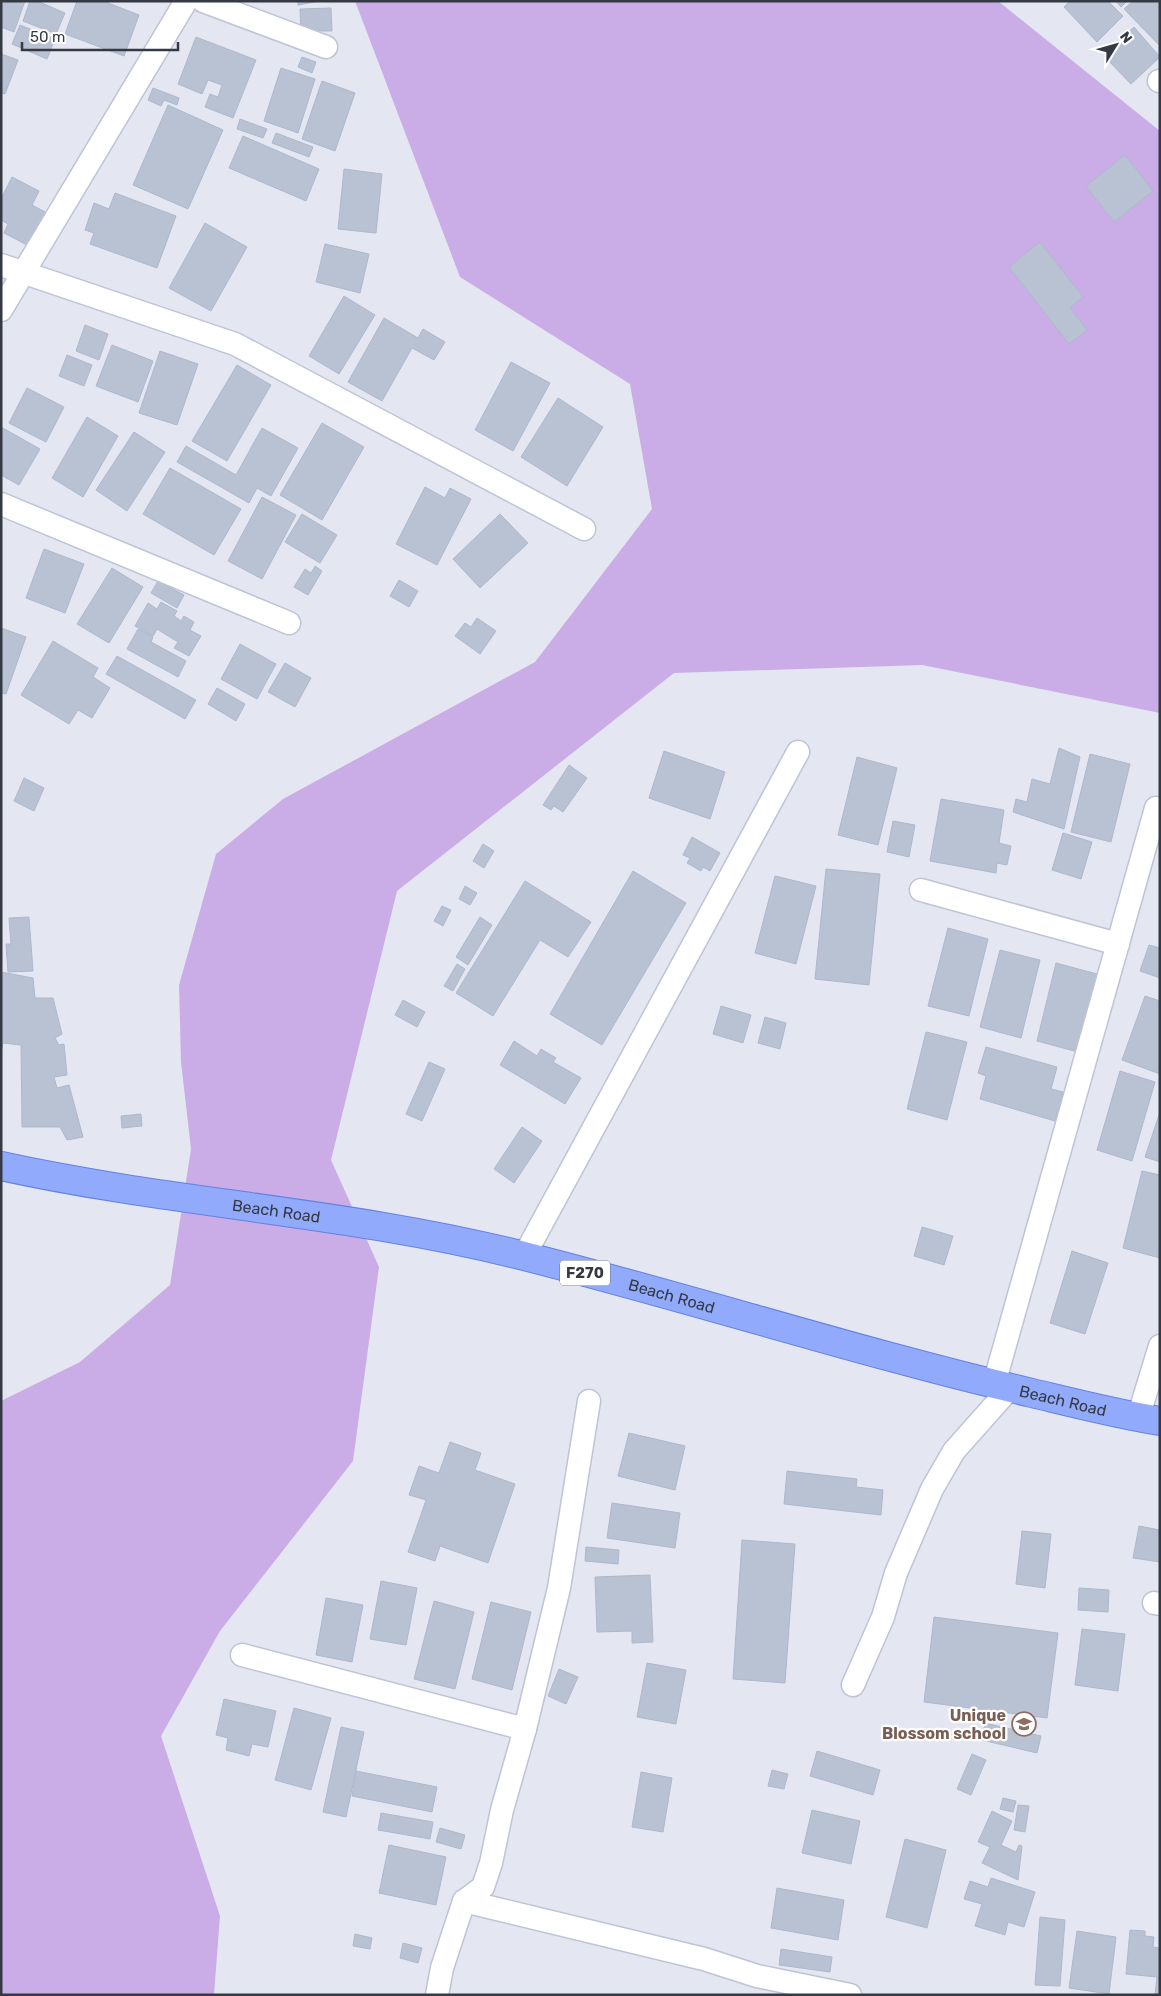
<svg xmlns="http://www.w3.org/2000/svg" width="1161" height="1996" viewBox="0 0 1161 1996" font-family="Rubik,sans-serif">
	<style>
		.green { fill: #caade6 }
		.building { fill: #b9c2d3; stroke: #adb8ce }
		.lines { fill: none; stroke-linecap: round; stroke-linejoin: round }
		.minor-casing { stroke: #bec4d5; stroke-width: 25 }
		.primary-casing { stroke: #6281e1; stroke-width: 30 }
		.minor { stroke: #fff; stroke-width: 22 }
		.primary { stroke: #92aafc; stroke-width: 28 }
		.labels { text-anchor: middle; stroke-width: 4.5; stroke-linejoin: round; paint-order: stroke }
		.shield { fill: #fff; stroke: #71747b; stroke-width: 1 }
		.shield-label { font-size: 15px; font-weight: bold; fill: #343943 }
		.street-label { font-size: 16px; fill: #343943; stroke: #fff }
		.education-label { font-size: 16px; font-weight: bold; fill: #785e54; stroke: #fff; text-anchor: end }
	</style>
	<rect width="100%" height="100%" fill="#e4e7f2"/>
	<path class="green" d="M355,1H998L1160,131V713L922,665L674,673L397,891L331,1160L379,1267L353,1461L220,1631L161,1736L220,1916L214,1995H1V1401L80,1362L170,1285L191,1149L181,1062L179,985L216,854L283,799L535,662L652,509L630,384L460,277Z"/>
	<g class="building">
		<path d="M1,1H25L14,32L1,27Z"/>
		<path d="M30,1H37L65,13L56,34L23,21Z"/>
		<path d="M77,1H103L139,15L124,56L65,34Z"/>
		<path d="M298,1H320L298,5Z"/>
		<path d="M1070,1H1108L1123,16L1097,42L1064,7Z"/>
		<path d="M1116,1H1127L1121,7Z"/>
		<path d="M1133,1H1160V46L1124,9Z"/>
		<path d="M331,8L332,31H301L300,9Z"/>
		<path d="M20,25L55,39L47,59L12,44Z"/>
		<path d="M1134,27L1160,57L1131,84L1104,56Z"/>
		<path d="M196,37L256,60L233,118L205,107L210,94L218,97L222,85L208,80L202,94L178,84Z"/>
		<path d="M1,54L18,60L5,94L1,93Z"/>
		<path d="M302,57L316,62L312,73L298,67Z"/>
		<path d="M281,68L315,79L298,133L264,121Z"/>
		<path d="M322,81L355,93L335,151L302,139Z"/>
		<path d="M153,88L179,98L177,105L164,100L161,106L148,100Z"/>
		<path d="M168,105L223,130L188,209L133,185Z"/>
		<path d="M240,119L267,129L263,138L237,129Z"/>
		<path d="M276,133L313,147L309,157L272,143Z"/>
		<path d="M243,136L319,169L306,201L229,168Z"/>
		<path d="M1125,155L1153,191L1114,222L1086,186Z"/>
		<path d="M344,169L382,174L376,233L338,229Z"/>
		<path d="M12,177L39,191L32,205L45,212L29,246L4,233L8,224L1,220V199Z"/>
		<path d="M115,193L176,216L157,268L90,244L94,233L85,230L94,203L109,209Z"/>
		<path d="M205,223L247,247L211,311L169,288Z"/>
		<path d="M1040,242L1083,297L1070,308L1087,330L1069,344L1009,267Z"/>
		<path d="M325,244L369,254L360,293L316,282Z"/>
		<path d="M344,296L375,315L339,374L309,356Z"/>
		<path d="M384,318L418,338L423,329L445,342L434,360L412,348L382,401L348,382Z"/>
		<path d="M85,325L108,334L99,360L76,351Z"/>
		<path d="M112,345L153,361L138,402L96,386Z"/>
		<path d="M160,351L198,364L177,425L139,413Z"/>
		<path d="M67,355L92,365L84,386L59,376Z"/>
		<path d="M511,362L550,383L513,451L475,430Z"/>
		<path d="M237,365L271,385L227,461L192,441Z"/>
		<path d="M27,388L64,407L46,442L9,423Z"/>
		<path d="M558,398L603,427L567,486L521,457Z"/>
		<path d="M87,417L118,436L83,497L52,478Z"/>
		<path d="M322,423L364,447L322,520L280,495Z"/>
		<path d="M1,427L40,449L19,485L1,475Z"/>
		<path d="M262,428L298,448L271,496L257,488L249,503L177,462L186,446L236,475Z"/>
		<path d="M134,432L165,452L127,511L96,490Z"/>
		<path d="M170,468L241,509L214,555L143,514Z"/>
		<path d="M425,487L445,498L450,488L471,499L437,565L396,544Z"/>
		<path d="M262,497L296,515L262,579L228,561Z"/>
		<path d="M302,514L337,535L320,563L285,542Z"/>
		<path d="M500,514L528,543L480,588L453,559Z"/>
		<path d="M44,549L84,564L65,613L26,598Z"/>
		<path d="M315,566L322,571L308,595L294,587L305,569L311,573Z"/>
		<path d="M112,568L143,587L109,643L77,624Z"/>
		<path d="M399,580L418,591L409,607L390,596Z"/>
		<path d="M158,581L184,595L177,608L151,593Z"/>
		<path d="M161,602L177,611L174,616L181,621L184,616L194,622L190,630L201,636L189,656L174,648L178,642L157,629L153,636L135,626L148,603L157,609Z"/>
		<path d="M477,618L496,631L480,654L455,636L465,623L471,627Z"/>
		<path d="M1,628L26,637L6,694L1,693Z"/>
		<path d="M138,629L153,637L151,642L186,661L178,677L127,649Z"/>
		<path d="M53,641L98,668L93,677L110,688L92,718L78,710L69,724L21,695Z"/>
		<path d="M240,644L276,664L257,699L221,679Z"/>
		<path d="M117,656L196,700L185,719L106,674Z"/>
		<path d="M285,663L311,678L295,707L268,692Z"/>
		<path d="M217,688L245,704L236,721L208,704Z"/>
		<path d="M1059,748L1080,757L1064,829L1013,812L1016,799L1027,802L1032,779L1050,784Z"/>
		<path d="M664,751L725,772L710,819L649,798Z"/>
		<path d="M1090,754L1130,764L1111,842L1071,832Z"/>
		<path d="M857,757L897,768L878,845L838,835Z"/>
		<path d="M569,765L587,778L563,812L554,806L551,810L543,805Z"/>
		<path d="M24,778L44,788L34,811L14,801Z"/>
		<path d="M941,799L1004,810L999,843L1011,846L1007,865L997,863L996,873L930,861Z"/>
		<path d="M893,821L915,825L909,857L887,852Z"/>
		<path d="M1063,833L1092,842L1081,879L1052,870Z"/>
		<path d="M692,837L720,853L710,871L703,867L701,871L687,863L690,858L683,855Z"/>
		<path d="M483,844L494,851L484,868L473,861Z"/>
		<path d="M826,869L880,874L869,985L815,979Z"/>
		<path d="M633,871L686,903L602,1045L550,1014Z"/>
		<path d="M775,876L816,886L796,964L755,953Z"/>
		<path d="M525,881L591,922L568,957L540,940L493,1016L456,993Z"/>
		<path d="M465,886L477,893L470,905L459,899Z"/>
		<path d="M442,906L451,910L443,926L434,921Z"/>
		<path d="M29,917L33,971L8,972L6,944H11L9,918Z"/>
		<path d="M480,917L492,925L468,965L456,957Z"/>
		<path d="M948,928L988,939L969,1016L928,1006Z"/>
		<path d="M1149,945L1160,948V978L1140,971Z"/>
		<path d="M1000,950L1040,960L1021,1038L980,1027Z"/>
		<path d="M1056,963L1097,974L1078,1052L1037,1041Z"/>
		<path d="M457,964L465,969L453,991L444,986Z"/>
		<path d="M1,972L33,978L35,998H53L62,1034L55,1038L59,1045L64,1044L67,1075L54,1077L57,1088L69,1085L83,1137L67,1140L60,1127H22L21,1045L3,1043L1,1053Z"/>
		<path d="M1145,996L1160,1001V1074L1122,1060Z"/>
		<path d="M403,1000L425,1012L417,1027L395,1015Z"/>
		<path d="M721,1006L751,1015L743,1043L713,1034Z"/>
		<path d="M765,1017L786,1023L780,1049L758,1043Z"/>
		<path d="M926,1032L967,1042L947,1120L907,1109Z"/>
		<path d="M514,1041L537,1056L541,1049L556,1058L553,1062L581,1078L565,1104L500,1065Z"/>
		<path d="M986,1047L1057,1067L1051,1089L1063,1092L1055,1121L980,1099L986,1076L978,1073Z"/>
		<path d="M429,1062L445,1069L422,1121L406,1114Z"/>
		<path d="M1120,1071L1155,1082L1132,1161L1097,1150Z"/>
		<path d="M1160,1112V1162L1145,1157Z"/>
		<path d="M141,1114L142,1126L122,1128L121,1116Z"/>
		<path d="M522,1127L542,1141L514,1183L494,1169Z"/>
		<path d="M1142,1171L1160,1175V1258L1123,1248Z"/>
		<path d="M922,1227L953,1236L944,1265L914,1256Z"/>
		<path d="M1072,1251L1108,1263L1085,1334L1050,1323Z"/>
		<path d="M629,1433L685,1446L675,1490L618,1476Z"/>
		<path d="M450,1442L481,1453L475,1470L515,1484L488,1563L440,1546L435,1561L408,1552L426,1500L409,1495L419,1466L439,1473Z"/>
		<path d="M787,1471L857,1479L856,1487L883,1490L881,1515L784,1504Z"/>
		<path d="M612,1503L680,1513L675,1548L607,1538Z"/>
		<path d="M1139,1526L1160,1530V1562L1133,1558Z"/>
		<path d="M1022,1531L1051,1534L1045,1588L1016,1584Z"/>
		<path d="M742,1540L795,1544L785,1683L733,1679Z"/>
		<path d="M586,1547L619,1550L618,1564L585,1561Z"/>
		<path d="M650,1575L653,1642L632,1643V1631L597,1632L595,1577Z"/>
		<path d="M381,1581L417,1588L406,1645L370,1639Z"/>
		<path d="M1079,1588L1109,1590L1108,1612L1078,1610Z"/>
		<path d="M326,1598L363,1605L352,1662L316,1655Z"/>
		<path d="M434,1601L474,1612L455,1689L414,1679Z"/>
		<path d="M491,1602L531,1612L512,1690L472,1679Z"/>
		<path d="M934,1617L1058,1633L1047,1718L924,1702Z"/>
		<path d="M1082,1629L1125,1634L1118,1691L1075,1685Z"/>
		<path d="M647,1663L686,1670L676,1724L637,1717Z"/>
		<path d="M559,1669L578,1677L566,1704L548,1696Z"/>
		<path d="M224,1699L276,1711L268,1747L252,1744L249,1756L226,1750L228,1738L216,1735Z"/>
		<path d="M294,1708L331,1718L311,1790L275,1780Z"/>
		<path d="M985,1723L1041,1736L1037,1753L982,1740Z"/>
		<path d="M341,1727L364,1732L346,1817L323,1812Z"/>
		<path d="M817,1751L880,1770L873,1795L810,1776Z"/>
		<path d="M972,1754L986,1760L971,1795L957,1789Z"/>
		<path d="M772,1770L788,1774L784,1789L768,1786Z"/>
		<path d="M356,1771L437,1787L432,1812L352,1796Z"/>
		<path d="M641,1772L672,1778L663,1832L632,1827Z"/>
		<path d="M1003,1798L1016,1801L1013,1812L1000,1809Z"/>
		<path d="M1018,1805L1029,1806L1025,1832L1014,1830Z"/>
		<path d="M812,1810L860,1821L851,1864L802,1853Z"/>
		<path d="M992,1811L1012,1821L1001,1845L1016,1852L1019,1845L1022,1846L1018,1880L982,1863L990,1847L978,1842Z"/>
		<path d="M381,1813L433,1822L430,1839L378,1830Z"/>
		<path d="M440,1828L465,1835L461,1849L436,1842Z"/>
		<path d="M905,1839L946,1850L927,1928L886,1917Z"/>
		<path d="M389,1845L446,1857L436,1905L379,1893Z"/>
		<path d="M991,1878L1035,1892L1024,1927L1008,1922L1005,1935L975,1926L982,1904L964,1899L970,1881L988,1887Z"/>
		<path d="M777,1888L844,1900L838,1940L771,1928Z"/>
		<path d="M1040,1917L1065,1920L1060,1986L1035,1985Z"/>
		<path d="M1130,1930L1145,1931V1936L1154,1937L1153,1947L1160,1948V1995H1155L1157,1977L1126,1974Z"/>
		<path d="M1077,1931L1116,1937L1109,1994L1069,1988Z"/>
		<path d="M355,1934L372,1938L370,1949L353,1946Z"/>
		<path d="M403,1943L422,1948L418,1963L400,1958Z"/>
		<path d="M781,1949L832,1957L830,1972L779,1965Z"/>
	</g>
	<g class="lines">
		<g class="minor-casing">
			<g id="minor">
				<path d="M203,1L326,47"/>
				<path d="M1159,81H1160"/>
				<path d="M1,265L235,344L584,529"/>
				<path d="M1,310L186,1"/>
				<path d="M1,504L289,623"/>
				<path d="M921,890L1118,944"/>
				<path d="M524,1256L798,752"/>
				<path d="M994,1384L1156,808"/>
				<path d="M1138,1418L1160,1346"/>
				<path d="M1154,1603L1160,1604"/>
				<path d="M242,1655L525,1729"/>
				<path d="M853,1685L883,1617L896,1573L932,1489L954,1451L1010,1388"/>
				<path d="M464,1901L704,1959L757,1976L850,1995"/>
				<path d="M437,1995L442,1968L464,1901L483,1887L491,1863L502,1810L525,1729L559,1588L589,1401"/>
			</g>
		</g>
		<g class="primary-casing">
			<g id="primary">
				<path id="s1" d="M1,1166C174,1204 352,1212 524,1256C694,1299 861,1353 1032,1393C1074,1403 1117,1414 1160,1421"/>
			</g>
		</g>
		<use href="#minor" class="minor"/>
		<use href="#primary" class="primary"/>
	</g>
	<defs>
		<g id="school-ring" transform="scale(1.25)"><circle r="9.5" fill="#fff" stroke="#8d6e63" stroke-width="1.5"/><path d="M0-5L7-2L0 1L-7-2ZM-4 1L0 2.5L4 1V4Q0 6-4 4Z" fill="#8d6e63"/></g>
	</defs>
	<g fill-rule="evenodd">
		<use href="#school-ring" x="1024" y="1724"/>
	</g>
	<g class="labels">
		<rect class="shield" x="560" y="1260.5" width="50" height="25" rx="4"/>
		<g class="shield-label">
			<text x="585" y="1278">F270</text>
		</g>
		<g class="street-label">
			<text dy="6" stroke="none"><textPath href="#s1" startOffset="279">Beach Road</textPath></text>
			<text dy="6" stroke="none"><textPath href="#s1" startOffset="684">Beach Road</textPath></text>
			<text dy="6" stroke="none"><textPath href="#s1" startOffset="1089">Beach Road</textPath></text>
		</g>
		<g class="education-label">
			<text x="1006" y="1721">Unique<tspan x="1006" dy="18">Blossom school</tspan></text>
		</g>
	</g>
	<rect width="1161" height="1996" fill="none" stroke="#343943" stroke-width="5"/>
	<g transform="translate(1116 45) rotate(53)" stroke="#ffffff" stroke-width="4" paint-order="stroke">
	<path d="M0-4L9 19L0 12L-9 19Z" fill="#343943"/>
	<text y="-8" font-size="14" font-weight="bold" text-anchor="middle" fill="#343943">N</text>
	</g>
	<path d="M22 42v8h156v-8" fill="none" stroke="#343943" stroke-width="2.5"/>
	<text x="30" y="42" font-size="15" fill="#343943" stroke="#ffffff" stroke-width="4" paint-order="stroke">50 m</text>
</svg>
